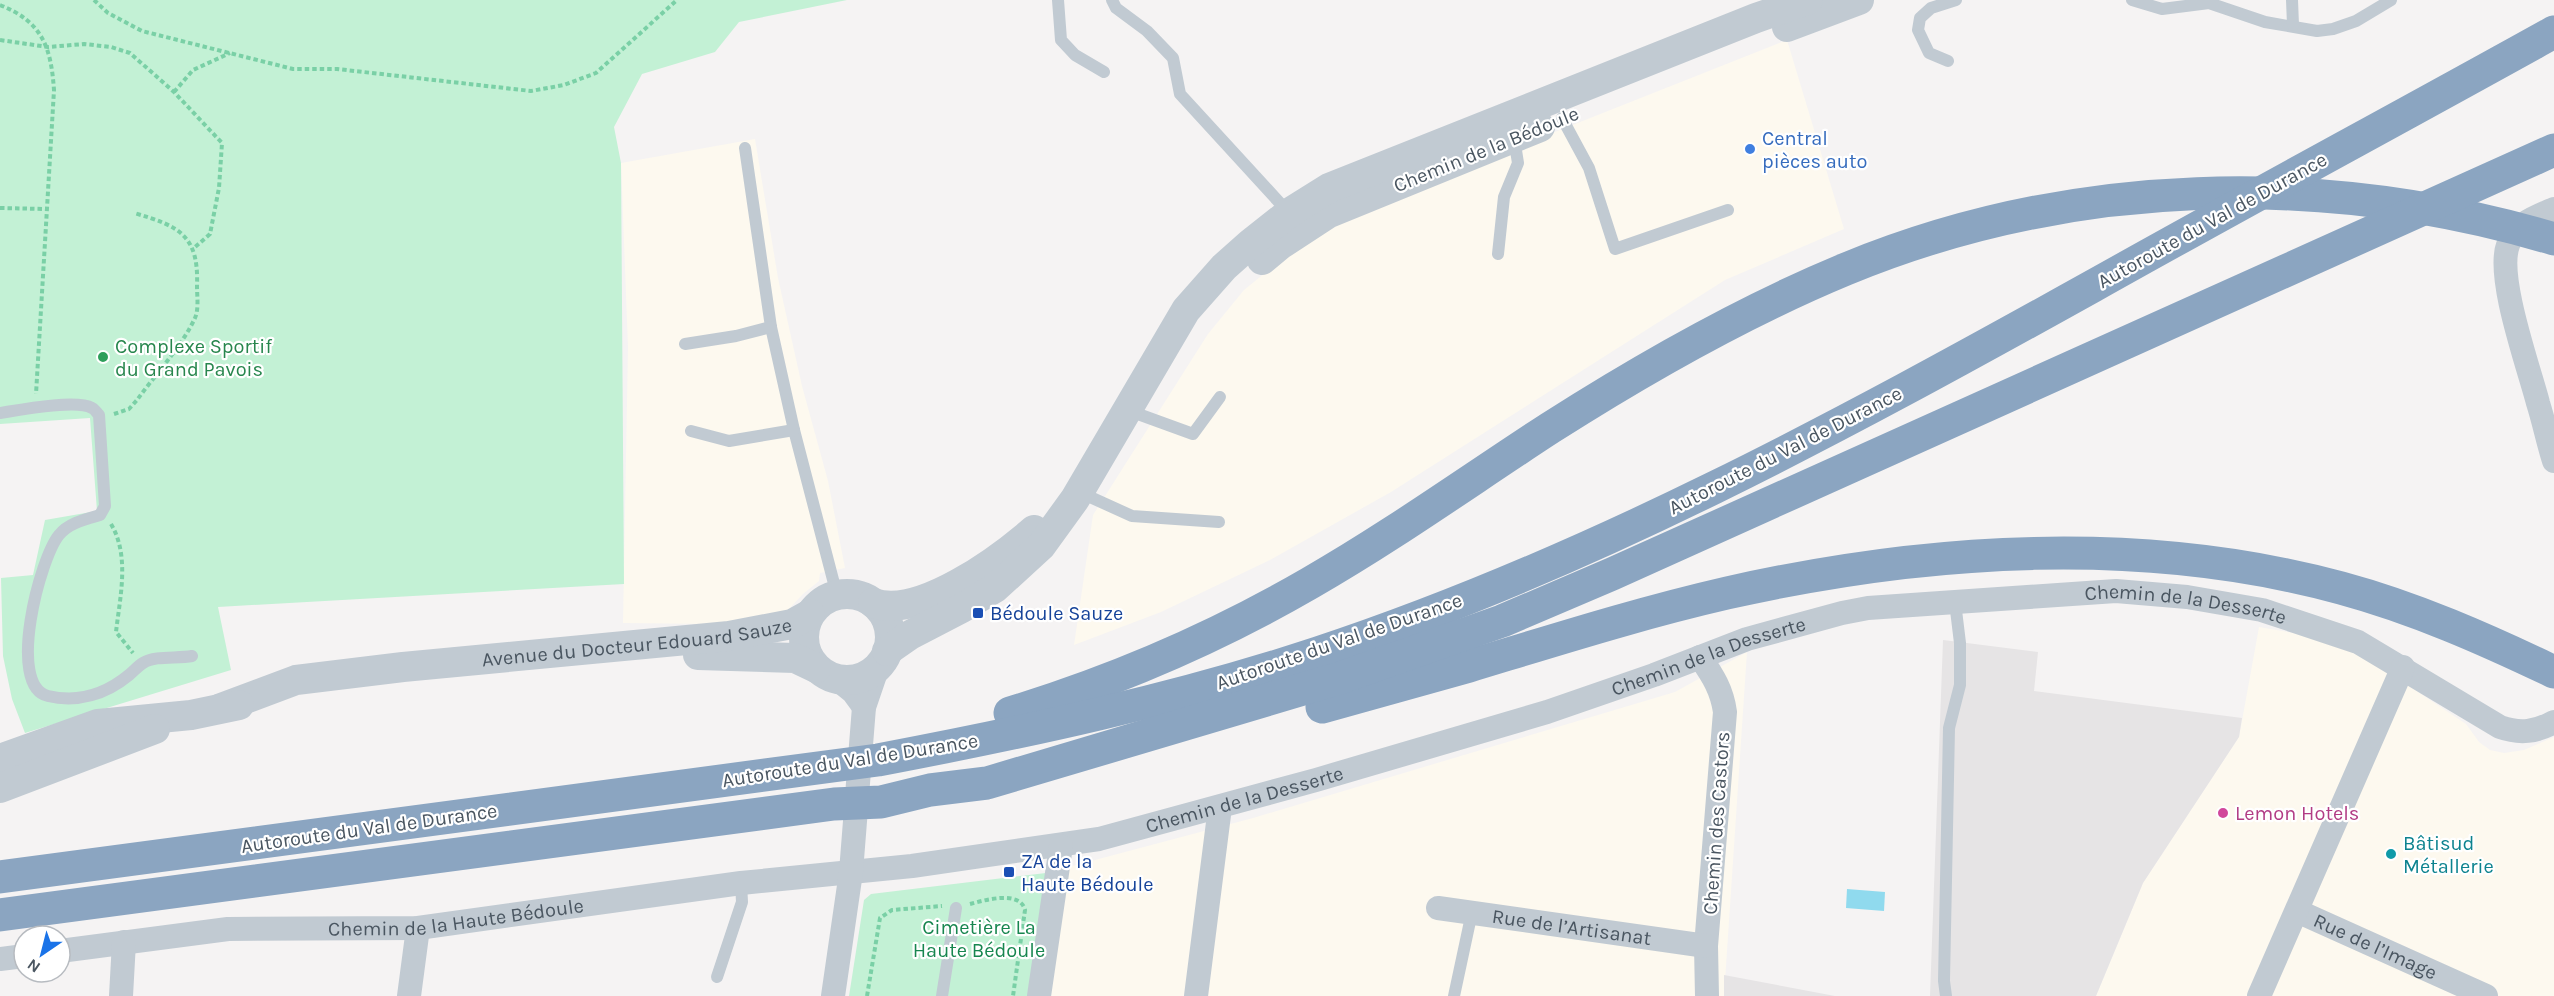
<svg xmlns="http://www.w3.org/2000/svg" width="2554" height="996" viewBox="0 0 2554 996" font-family="Karla,sans-serif">
	<style>
		.commercial { fill: #fdf9ef }
		.education { fill: #e6e4e5 }
		.green { fill: #c3f1d5 }
		.water { fill: #90daee }
		.lines { fill: none; stroke-linecap: round; stroke-linejoin: round }
		.path { stroke: #7ad0a6; stroke-width: 4; stroke-dasharray: 4.5 3; stroke-linecap: butt }
		.service { stroke: #c1cad2; stroke-width: 12 }
		.minor { stroke: #c1cad2; stroke-width: 24 }
		.tertiary { stroke: #c1cad2; stroke-width: 30 }
		.motorway { stroke: #8ba5c1; stroke-width: 33 }
		.shop-dot { fill: #3f7fe0; stroke: #fff; stroke-width: 2 }
		.leisure-dot { fill: #2e9e5b; stroke: #fff; stroke-width: 2 }
		.transit-dot { fill: #1a4fb4; stroke: #fff; stroke-width: 2 }
		.hotel-dot { fill: #d1479c; stroke: #fff; stroke-width: 2 }
		.culture-dot { fill: #0f9aa8; stroke: #fff; stroke-width: 2 }
		.labels { text-anchor: middle; stroke-width: 4.5; stroke-linejoin: round; paint-order: stroke }
		.shop-label { font-size: 20px; fill: #366cbe; stroke: #fff; text-anchor: start }
		.street-label { font-size: 20px; fill: #4a5661; stroke: #fff }
		.leisure-label { font-size: 20px; fill: #27864d; stroke: #fff; text-anchor: start }
		.transit-label { font-size: 20px; fill: #164399; stroke: #fff; text-anchor: start }
		.hotel-label { font-size: 20px; fill: #b23c85; stroke: #fff; text-anchor: start }
		.culture-label { font-size: 20px; fill: #0d838f; stroke: #fff; text-anchor: start }
		.park-label { font-size: 20px; fill: #17864f; stroke: #fff }
	</style>
	<rect width="100%" height="100%" fill="#f5f3f3"/>
	<g class="commercial">
		<path d="M1787,40L1844,229L1725,280L1391,492L1270,560L1161,612L1074,645L1093,515L1208,334L1244,290L1292,251L1345,215Z"/>
		<path d="M755,139L778,278L802,386L828,481L845,568L820,573L819,581L803,594L784,614L709,624L623,623L628,347L621,163Z"/>
		<path d="M2259,627L2310,636L2361,654L2466,724L2479,742L2490,750L2504,753L2524,750L2554,737V996H2096L2143,883L2239,737Z"/>
		<path d="M1747,652L1724,996H1029L1046,873L1253,818L1675,692Z"/>
	</g>
	<g class="education">
		<path d="M1943,640L2038,652L2034,691L2242,718L2239,737L2143,883L2096,996H1930Z"/>
		<path d="M1724,975L1835,996H1724Z"/>
	</g>
	<g class="green">
		<path d="M0,0H847L739,22L715,52L642,74L614,127L621,163L624,584L218,607L231,670L25,733L12,699L3,656L1,578L33,575L45,520L97,511L90,418L0,424Z"/>
		<path d="M1046,873L1029,996H849L864,900L871,894Z"/>
	</g>
	<path class="water" d="M1847,889L1885,892L1884,911L1846,908Z"/>
	<g class="lines">
		<g class="path">
			<path d="M94,0L108,13L142,31L293,69H337L531,91L564,85L596,73L677,0"/>
			<path d="M0,5C43,22 51,48 54,90L36,394"/>
			<path d="M0,40L48,47L84,44L111,47L130,53L174,92L222,143L219,188L210,234L194,248"/>
			<path d="M174,92L193,70L230,53"/>
			<path d="M0,208L47,209"/>
			<path d="M114,414L129,409L137,400C155,375 182,346 195,318C199,309 197,296 197,286C199,235 179,226 134,213"/>
			<path d="M111,524C130,556 120,597 116,632L133,653"/>
			<path d="M970,904C985,900 1020,890 1025,910L1013,996"/>
			<path d="M867,996L880,918L892,910L942,906"/>
		</g>
		<g class="service">
			<path d="M1058,0L1061,40L1075,55L1104,72"/>
			<path d="M1112,0L1116,8L1147,31L1173,58L1180,94L1289,213"/>
			<path d="M2132,0L2162,9L2209,3L2265,22L2317,31L2333,29L2356,21L2391,0"/>
			<path d="M2292,0L2293,25"/>
			<path d="M1948,61L1929,53L1918,30L1920,18L1931,8L1956,0"/>
			<path d="M1562,118L1589,168L1615,249L1728,210"/>
			<path d="M745,148L771,327L794,430L837,595"/>
			<path d="M1498,254L1504,197L1518,163L1514,138"/>
			<path d="M685,344L736,336L771,327"/>
			<path d="M1127,410L1193,434L1220,397"/>
			<path d="M0,413C19,410 76,399 92,408C95,409 96,412 99,415L105,506L100,515C86,519 68,523 59,535C40,558 6,686 48,696C78,703 106,694 129,675C134,671 138,666 143,663C156,655 177,659 192,656"/>
			<path d="M691,431L729,441L794,430"/>
			<path d="M1079,492L1132,516L1219,522"/>
			<path d="M717,977L742,902L741,883"/>
			<path d="M942,996L956,908"/>
			<path d="M1454,996L1472,912"/>
			<path d="M1946,996L1944,981L1949,728L1960,685V643L1955,602"/>
		</g>
		<g class="minor">
			<path d="M2554,209C2535,217 2515,224 2508,245C2496,277 2529,368 2538,403C2544,422 2548,442 2554,461"/>
			<path d="M1700,657C1713,676 1722,690 1725,712L1706,946L1707,996"/>
			<path d="M837,679L853,692L864,707"/>
			<path id="s1" d="M1438,908L1706,946"/>
			<path id="s2" d="M2297,911L2486,996"/>
			<path id="s3" d="M60,951L228,929L418,928L741,883L912,866L1099,839L1316,780L1547,712L1654,675L1747,639L1842,613L1868,608L2116,591L2187,597L2262,610L2358,642L2500,727C2520,734 2536,732 2554,722"/>
			<path d="M0,959L24,956"/>
			<path d="M121,996L124,942"/>
			<path d="M409,996L418,928"/>
			<path d="M833,996L851,872L864,707L878,666"/>
			<path d="M1039,996L1061,846"/>
			<path d="M1196,996L1220,807"/>
			<path d="M2259,996L2403,667"/>
		</g>
		<g class="tertiary">
			<path d="M1787,27L1859,0"/>
			<path d="M1262,260L1280,245L1329,213L1540,127"/>
			<circle cx="847" cy="637" r="43"/>
			<path d="M873,603C920,619 999,560 1034,530"/>
			<path d="M887,651L910,635L962,608L995,588L1041,546L1075,499L1186,310L1224,267L1251,243L1289,213L1329,188L1756,18L1808,0"/>
			<path d="M698,655L795,658L816,668"/>
			<path id="s4" d="M221,708L296,680L403,667L729,636L792,624L810,614"/>
			<path d="M0,759L98,724L191,715L239,705"/>
			<path d="M0,788L155,729"/>
		</g>
		<g class="motorway">
			<path d="M1322,707C1371,693 1420,680 1469,666C1555,640 1640,613 1727,593C1926,548 2142,534 2341,588C2415,608 2485,639 2554,672"/>
			<path d="M1010,713C1115,681 1215,638 1310,583C1392,536 1470,480 1550,428C1644,368 1742,312 1846,269C2069,177 2323,170 2554,239"/>
			<path d="M0,877L878,760C1026,732 1175,700 1318,653C1590,563 1843,425 2093,286C2246,200 2401,117 2554,32"/>
			<path d="M0,915L834,804L881,802L930,790L987,783L1340,678L1502,621L1612,574L2554,150"/>
		</g>
	</g>
	<circle class="shop-dot" cx="1750" cy="149" r="6"/>
	<circle class="leisure-dot" cx="103" cy="357" r="6"/>
	<g class="transit-dot">
		<rect x="972" y="607" width="12" height="12" rx="3"/>
		<rect x="1003" y="866" width="12" height="12" rx="3"/>
	</g>
	<circle class="hotel-dot" cx="2223" cy="813" r="6"/>
	<circle class="culture-dot" cx="2391" cy="854" r="6"/>
	<g class="labels">
		<g class="shop-label">
			<text x="1762" y="145">Central<tspan x="1762" dy="23">pièces auto</tspan></text>
		</g>
		<g class="street-label">
			<text transform="translate(1486 149) rotate(-22)" y="7">Chemin de la Bédoule</text>
			<text transform="translate(2212 220) rotate(-29)" y="7">Autoroute du Val de Durance</text>
			<text transform="translate(1785 450) rotate(-27)" y="7">Autoroute du Val de Durance</text>
			<text dy="7" stroke="none"><textPath href="#s3" startOffset="2169">Chemin de la Desserte</textPath></text>
			<text dy="7" stroke="none"><textPath href="#s4" startOffset="423">Avenue du Docteur Edouard Sauze</textPath></text>
			<text transform="translate(1339 641) rotate(-19)" y="7">Autoroute du Val de Durance</text>
			<text dy="7" stroke="none"><textPath href="#s3" startOffset="1683">Chemin de la Desserte</textPath></text>
			<text transform="translate(850 760) rotate(-9)" y="7">Autoroute du Val de Durance</text>
			<text dy="7" stroke="none"><textPath href="#s3" startOffset="1197">Chemin de la Desserte</textPath></text>
			<text transform="translate(1716 823) rotate(-86)" y="7">Chemin des Castors</text>
			<text transform="translate(369 828) rotate(-8)" y="7">Autoroute du Val de Durance</text>
			<text dy="7" stroke="none"><textPath href="#s3" startOffset="398">Chemin de la Haute Bédoule</textPath></text>
			<text dy="7" stroke="none"><textPath href="#s1" startOffset="135">Rue de l’Artisanat</textPath></text>
			<text dy="7" stroke="none"><textPath href="#s2" startOffset="86">Rue de l’Image</textPath></text>
		</g>
		<g class="leisure-label">
			<text x="115" y="353">Complexe Sportif<tspan x="115" dy="23">du Grand Pavois</tspan></text>
		</g>
		<g class="transit-label">
			<text x="990" y="620">Bédoule Sauze</text>
			<text x="1021" y="868">ZA de la<tspan x="1021" dy="23">Haute Bédoule</tspan></text>
		</g>
		<g class="hotel-label">
			<text x="2235" y="820">Lemon Hotels</text>
		</g>
		<g class="culture-label">
			<text x="2403" y="850">Bâtisud<tspan x="2403" dy="23">Métallerie</tspan></text>
		</g>
		<g class="park-label">
			<text x="979" y="934">Cimetière La<tspan x="979" dy="23">Haute Bédoule</tspan></text>
		</g>
	</g>
	<g transform="translate(42 954) rotate(215)"><circle r="28" fill="#ffffff" stroke="#b7bbc0" stroke-width="1.5"/>
	<path d="M0-4.5L10 22L0 15L-10 22Z" fill="#1a73e8"/>
	<text y="-9" font-size="16" font-weight="bold" text-anchor="middle" fill="#4a5661">N</text>
	</g>
</svg>
